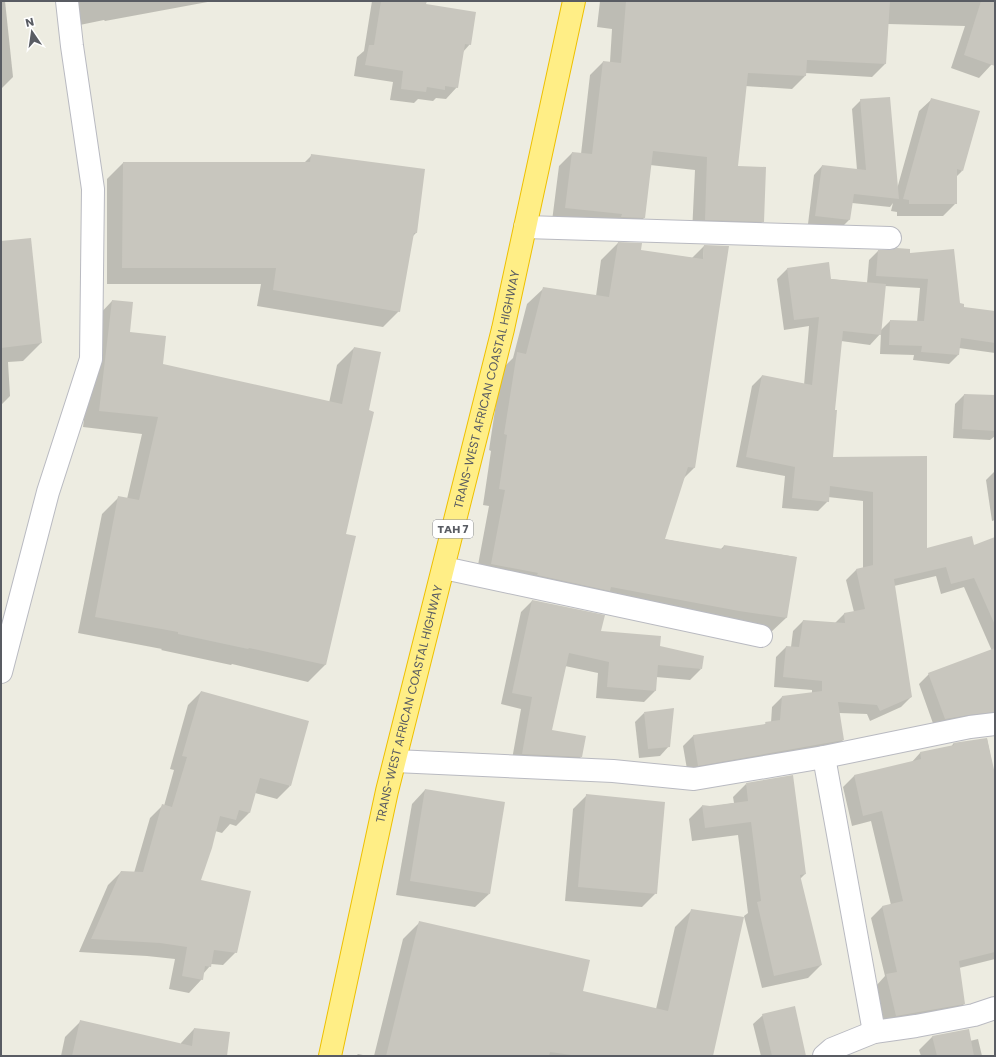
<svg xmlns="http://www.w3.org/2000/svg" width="996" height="1057" viewBox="0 0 996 1057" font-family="Poppins,sans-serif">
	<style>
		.shadow { fill: #0003; fill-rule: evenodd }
		.building { fill: #c8c6be }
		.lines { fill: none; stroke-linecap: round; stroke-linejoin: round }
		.minor-casing { stroke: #b9bac1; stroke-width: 24 }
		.highway-casing { stroke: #eec000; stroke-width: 24 }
		.minor { stroke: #fff; stroke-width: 22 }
		.highway { stroke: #ffee86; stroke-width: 22 }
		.labels { text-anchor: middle; stroke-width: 3.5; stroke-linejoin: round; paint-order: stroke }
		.shield { fill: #fff; stroke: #8b8d92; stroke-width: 1 }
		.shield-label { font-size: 11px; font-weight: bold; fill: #595c63 }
		.street-label { font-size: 12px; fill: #595c63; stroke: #fff }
	</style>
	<rect width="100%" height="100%" fill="#edece1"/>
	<g class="shadow">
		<path d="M1,1H5L13,77L1,89Z"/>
		<path d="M65,1H213L105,21L104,20L70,27Z"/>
		<path d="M372,1H426L425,4L470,44L463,52L457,87L446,99L436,98L433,101L418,99L414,103L390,100L393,82L354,76L357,57L364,51Z"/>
		<path d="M600,1H995V54L992,64L979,78L951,68L965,26L888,24L885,64L872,77L805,73V76L792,89L745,86L736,167L763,221L750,235L692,233L695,170L650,165L644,218L630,231L552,221L559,166L572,153L581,154L590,75L603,62H610L612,29L597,27Z"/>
		<path d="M932,99L962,171L956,177V203L943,216H897V212L891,211L893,203L890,207L852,203L849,220L841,228L808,224L814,175L822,166L857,170L852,109L861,100L897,189L919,111Z"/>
		<path d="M312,155L416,233L412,237L399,311L383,327L257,306L261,284H107V179L123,163H304Z"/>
		<path d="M1,242L41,343L23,361L8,362L10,396L1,405Z"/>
		<path d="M618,243L640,251L692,258L704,246L694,468L683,479L664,539L720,550L724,546L796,557L786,618L769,634L475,581L489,506L483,505L491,451L489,450L501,370L513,358L527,304L544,288L596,296L601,260Z"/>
		<path d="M878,251L909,254L963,308L995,312V353L959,348L958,355L949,364L913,360L914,355L880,354L881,333L870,345L841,341L834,411L832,458L926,457V549L974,546L995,538V724L935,729L919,684L929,674L992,651L964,587L941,594L936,576L894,586L911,697L901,707L870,721L867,714L839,713L843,740L833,750L688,775L683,746L693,736L764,725L766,723H771L772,707L782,697L812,693V690L774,687L776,657L786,647H791L793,631L803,621L835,623L844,614L854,612L846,580L856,570L863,569V501L828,497V501L818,511L782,508L785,476L736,467L752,386L762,376L804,385L809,326L784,330L777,279L787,269L830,279L867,283L869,260ZM885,286L920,288L917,322L890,321L880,331Z"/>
		<path d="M112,301L129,333L162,365L329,403L337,365L354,348L345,535L355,537L325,665L308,682L232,664L231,665L161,650L162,649L78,633L102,514L119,497L127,499L142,434L83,427L96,318Z"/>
		<path d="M964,395L995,396V436L990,440L953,438L955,404Z"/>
		<path d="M995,471V520L992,521L986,480Z"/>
		<path d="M532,601L600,632L659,647L701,669L690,680L656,677L655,691L644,702L596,698L598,673L565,666L551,731L581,757L570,768L511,765L521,709L501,704L521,612Z"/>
		<path d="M201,692L290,786L277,799L255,793L249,813L236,826L230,824L222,833L215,831L200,881L236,952L223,965L211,964L210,966L203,974L202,979L189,993L169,989L175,959L147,956L79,952L108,885L121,872L134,873L150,818L163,805L164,806L174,770L170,769L188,705Z"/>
		<path d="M644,713L669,746L660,756L639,758L635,722Z"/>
		<path d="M987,739L995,779V959L959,968L964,1004L954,1014L885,1026L876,986L885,976L871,918L882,907L891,905L871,821L852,826L843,787L854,776L911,763L920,753L951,747L953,744Z"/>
		<path d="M746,784L805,874L800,879L821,965L808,978L762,988L744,916L748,913L738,835L692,841L689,819L702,806L710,807L734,803L733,797Z"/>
		<path d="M425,790L489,894L475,907L396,895L412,804Z"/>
		<path d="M587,795L656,893L642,907L565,901L573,809Z"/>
		<path d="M692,910L712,1056H374L403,939L420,922L582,992L656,1009L675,927Z"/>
		<path d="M763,1015L805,1056H761L753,1024Z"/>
		<path d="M81,1021L153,1056H61L65,1037Z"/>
		<path d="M194,1029L226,1056H179L181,1043Z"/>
		<path d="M932,1037L970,1041L978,1039L982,1056H921L919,1050Z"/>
		<path d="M358,1054L368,1056H356Z"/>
	</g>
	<g class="building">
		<path d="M381,1H427L426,4L476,12L471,45L465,44L458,88L445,86V90L427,87L426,92L401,89L403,71L365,65L369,45H374Z"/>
		<path d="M626,1H890L886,64L807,60L806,76L748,73L738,166L766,167L764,222L705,220L707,157L653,151L645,218L621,217L622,214L565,208L572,152L592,154L603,61L621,63Z"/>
		<path d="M981,1H995V66L964,55Z"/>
		<path d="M890,97L899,199L854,194L850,220L815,216L822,165L866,170L860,99Z"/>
		<path d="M931,98L980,111L963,171L957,169V204H909V200L903,199Z"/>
		<path d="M311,154L425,169L417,233H414L400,312L273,290L276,268H122L123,162H310Z"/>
		<path d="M31,238L42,343L1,348V241Z"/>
		<path d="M618,242L642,243L641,250L703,259L704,245L729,246L695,468L688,467L665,539L723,549L724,545L797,557L787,618L739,611L611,587L610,591L537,575L538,573L491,564L505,490L499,489L507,435L504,434L517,352L526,354L543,287L609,297Z"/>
		<path d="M897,248L910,249V253L954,249L960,303L964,304V307L995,311V343L961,338L959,355L921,352L922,346L889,345L890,320L924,321L928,279L876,276L878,250H890Z"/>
		<path d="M829,262L831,279L886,284L881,335L843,331L835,410H837L833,457L927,456V548L972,536L974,545L995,537V625L974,578L951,584L946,567L894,579L912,697L880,711L877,705L838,702L844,740L698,766L693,735L766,724L765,722L780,720L782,696L822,691V681L783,677L786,646L799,647L803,620L845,623L844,613L865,609L856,569L873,565V492L830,486L829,502L792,498L795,467L746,457L762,375L812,385L819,317L794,320L787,268Z"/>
		<path d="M112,300L133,302L130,332L166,336L163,364L342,404L354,347L381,352L369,410L374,412L346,534L356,536L326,665L249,648L248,649L178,634V632L95,617L118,496L139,500L158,417L99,411Z"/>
		<path d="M964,394L995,395V431L962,429Z"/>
		<path d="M532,600L605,615L601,631L661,636L660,646L704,656L702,669L658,665L656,691L607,687L609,662L569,653L552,730L586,736L582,757L522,754L532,697L512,693Z"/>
		<path d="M995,648V712L969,715L945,719L928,673Z"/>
		<path d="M201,691L309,721L291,786L260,778L250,813L239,810L236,820L220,816L212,848L201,880L251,891L237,953L214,950L211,967L205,966L203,980L182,976L187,947L160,943L91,939L121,871L143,872L162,804L172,807L187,757L182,756Z"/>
		<path d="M674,708L670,747L648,749L644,712Z"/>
		<path d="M987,738L995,774V952L959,961L965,1004L896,1016L886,974L897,972L882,906L903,901L882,811L863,816L854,775L921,759L920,752L954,745L953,743Z"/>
		<path d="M793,775L806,874L800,875L822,965L774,976L757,902L761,901L751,822L705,828L702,805L710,806L748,801L746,783Z"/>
		<path d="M425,789L505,802L490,894L410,881Z"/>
		<path d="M586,794L665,802L657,894L578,887Z"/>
		<path d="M691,909L744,917L713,1056H578L550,1052L549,1056H386L419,921L590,960L583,991L668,1011Z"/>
		<path d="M795,1006L806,1056H772L762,1014Z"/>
		<path d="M80,1020L192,1046L194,1028L230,1032L227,1056H72Z"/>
		<path d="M969,1029L974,1056H937L932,1036Z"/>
	</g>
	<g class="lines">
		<g class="minor-casing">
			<g id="minor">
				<path d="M525,227L890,238"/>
				<path d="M444,568L761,636"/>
				<path d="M1,672L48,492L91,359L93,189L72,46L67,1"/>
				<path d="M824,757L874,1032"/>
				<path d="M395,761L613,771L694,779L824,757L970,727L995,724"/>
				<path d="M824,1056L832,1049L874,1032L916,1026L974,1015L995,1008"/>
			</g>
		</g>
		<g class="highway-casing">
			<g id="highway">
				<path id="s1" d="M330,1056L387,791L503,329L574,1"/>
			</g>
		</g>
		<use href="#minor" class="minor"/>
		<use href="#highway" class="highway"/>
	</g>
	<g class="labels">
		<rect class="shield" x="433" y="520" width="40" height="18" rx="3"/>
		<g class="shield-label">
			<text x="453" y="533">TAH 7</text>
		</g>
		<g class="street-label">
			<text dy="4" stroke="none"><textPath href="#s1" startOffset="685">TRANS-WEST AFRICAN COASTAL HIGHWAY</textPath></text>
			<text dy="4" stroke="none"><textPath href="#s1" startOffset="361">TRANS-WEST AFRICAN COASTAL HIGHWAY</textPath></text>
		</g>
	</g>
	<rect width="996" height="1057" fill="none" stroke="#595c63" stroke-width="4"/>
	<g transform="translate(32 32) rotate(347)" stroke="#ffffff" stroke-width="3" paint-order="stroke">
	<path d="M0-3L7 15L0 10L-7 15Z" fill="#595c63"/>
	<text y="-6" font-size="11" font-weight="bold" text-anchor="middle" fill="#595c63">N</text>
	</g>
</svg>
